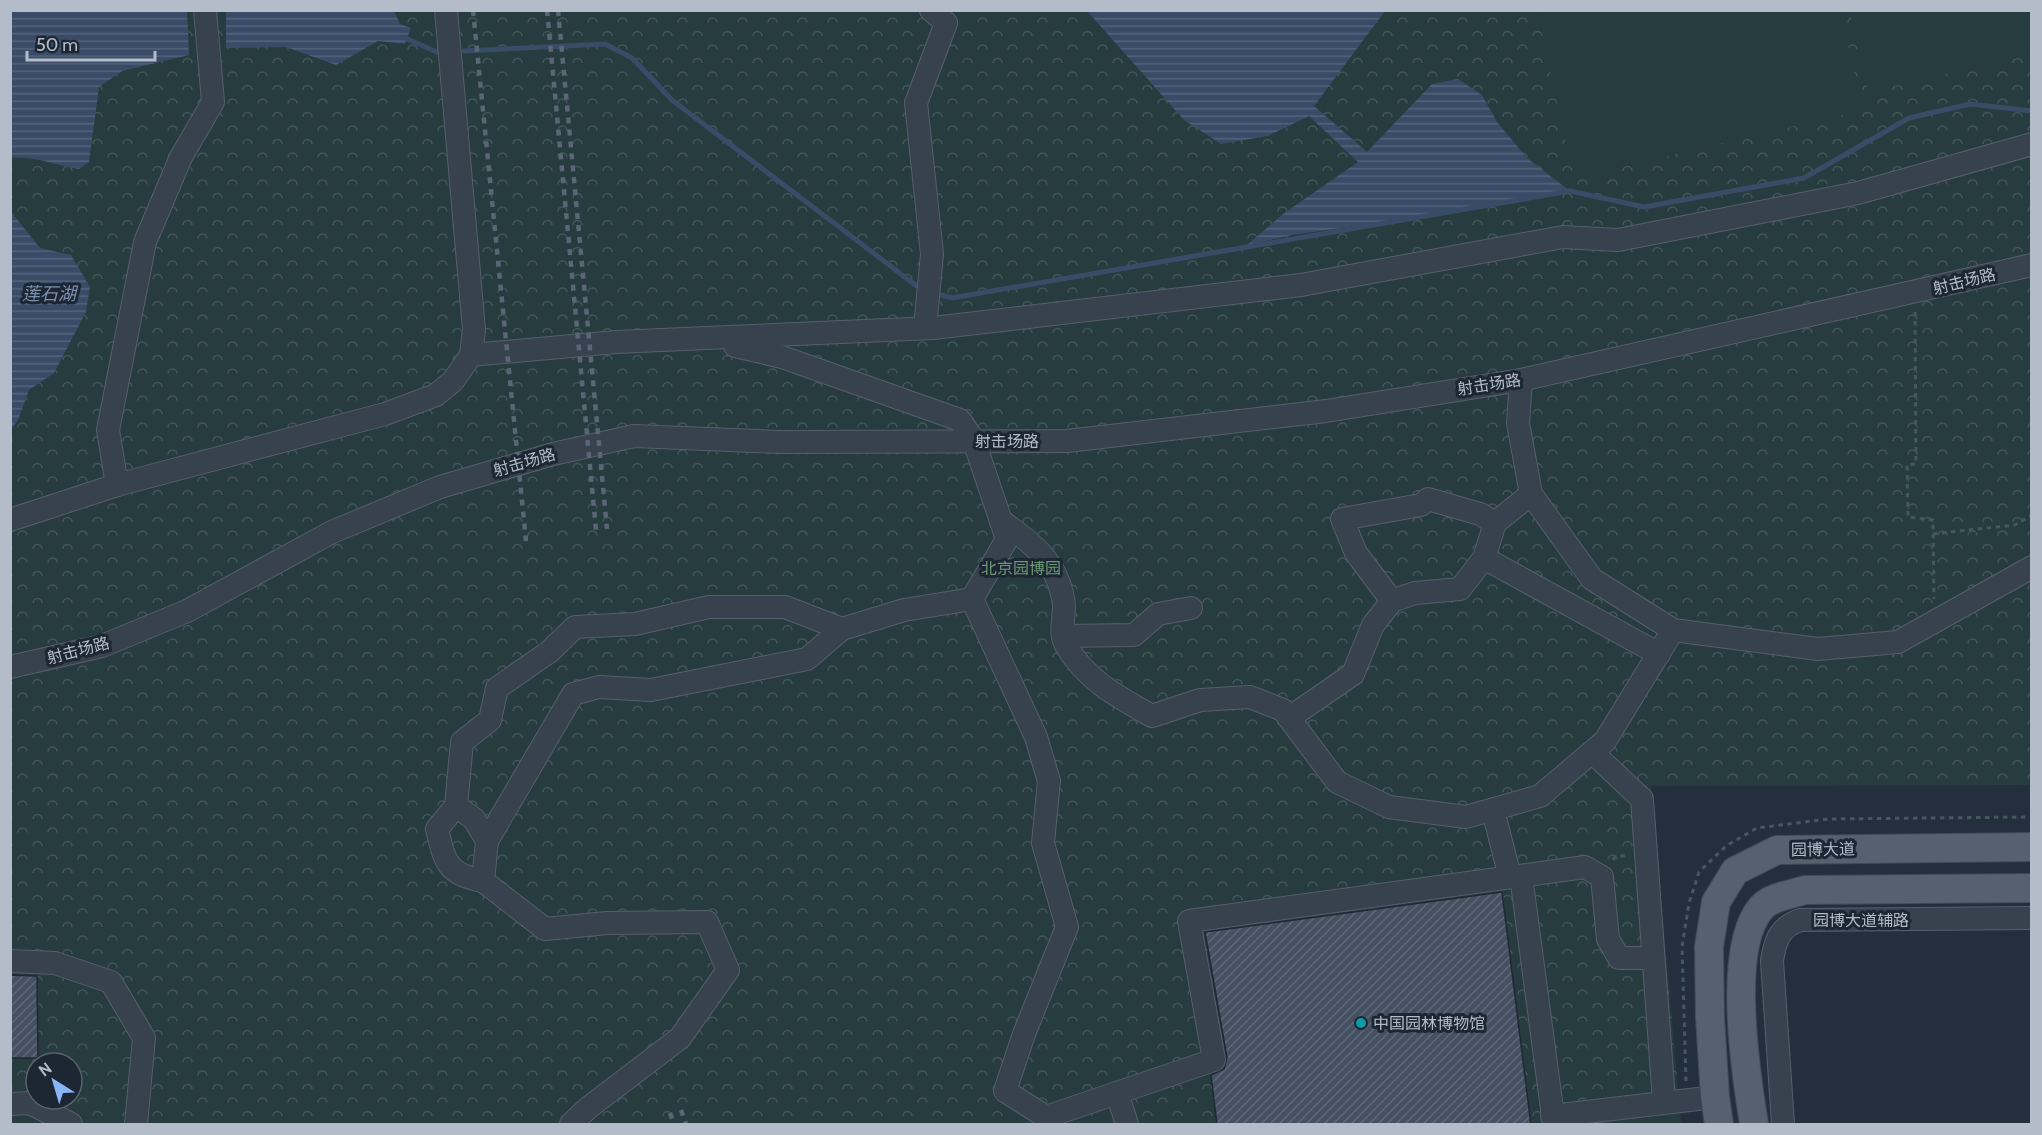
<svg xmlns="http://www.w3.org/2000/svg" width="2042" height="1135" viewBox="0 0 2042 1135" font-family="Cabin,'Noto Sans SC',sans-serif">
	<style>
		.forest { fill: url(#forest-crowns); fill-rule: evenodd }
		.garden { fill: #263c3f }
		.water { fill: url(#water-rules) }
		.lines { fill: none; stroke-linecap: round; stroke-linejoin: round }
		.stream { stroke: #394c67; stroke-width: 5 }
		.building { fill: url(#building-hatch); stroke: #1f2835; stroke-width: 1.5 }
		.minor-casing { stroke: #565f6c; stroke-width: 24 }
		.major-casing { stroke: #414a57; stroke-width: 30 }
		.path { stroke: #44595c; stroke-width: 3; stroke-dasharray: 4.5 4.5; stroke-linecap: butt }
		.minor { stroke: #38414e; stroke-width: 22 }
		.major { stroke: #56606e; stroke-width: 28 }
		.rail { stroke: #5a6575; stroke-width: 4.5; stroke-dasharray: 6 6; stroke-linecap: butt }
		.culture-dot { fill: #0f9aa8; stroke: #1d2633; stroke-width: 2 }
		.labels { text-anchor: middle; stroke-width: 6; stroke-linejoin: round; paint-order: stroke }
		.street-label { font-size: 16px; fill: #b4bcc9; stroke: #1d2633 }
		.park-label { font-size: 16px; fill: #6b9a76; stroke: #1d2633 }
		.poi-label { font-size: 16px; fill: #b4bcc9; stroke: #1d2633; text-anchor: start }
		.water-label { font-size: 18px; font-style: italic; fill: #7c92b1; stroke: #1d2633 }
	</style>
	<defs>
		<pattern id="forest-crowns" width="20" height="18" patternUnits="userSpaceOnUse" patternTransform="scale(1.5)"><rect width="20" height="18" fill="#263c3f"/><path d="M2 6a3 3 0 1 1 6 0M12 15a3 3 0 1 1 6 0" fill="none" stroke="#435659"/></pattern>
		<pattern id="water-rules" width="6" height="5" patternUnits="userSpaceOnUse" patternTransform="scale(1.5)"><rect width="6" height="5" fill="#394c67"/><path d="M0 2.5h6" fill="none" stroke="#53647b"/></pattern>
		<pattern id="building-hatch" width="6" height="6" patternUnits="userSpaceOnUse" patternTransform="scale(1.5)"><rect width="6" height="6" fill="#455162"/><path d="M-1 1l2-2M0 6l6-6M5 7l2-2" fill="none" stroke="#5d6877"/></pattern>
	</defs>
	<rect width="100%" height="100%" fill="#242f3e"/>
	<path class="forest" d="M10,11H2031V785L1651,786L1681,1124H11ZM36,1063H72V1099H36Z"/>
	<g class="garden">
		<path d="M1537,11H1840L1863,110L1574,178Z"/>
		<path d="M1850,11H2031V55L1868,92Z"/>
	</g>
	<g class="water">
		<path d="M11,10L187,11L189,55L122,71L99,87L89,162L79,169C53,165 37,156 11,158Z"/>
		<path d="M226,11H394L400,24L411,28L405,44L378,41L336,65L286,47L226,48Z"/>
		<path d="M1087,11H1385L1314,106L1367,152L1432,84L1458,79L1482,95L1497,122L1527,158L1570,191L1446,213L1292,235L1247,245L1283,214L1358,162L1309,116L1268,136L1221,144L1184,120Z"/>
		<path d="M10,161L12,213L40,248L71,255L90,287L86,312L54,373L29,390L18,420L11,430Z"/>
	</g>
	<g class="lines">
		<g class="stream">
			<path d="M403,37L439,53"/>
			<path d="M464,51L605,44L632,58L672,100L922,290"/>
			<path d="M934,293L952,298L1570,191L1644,207L1804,178L1909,118L1970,104L2032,111"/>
		</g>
	</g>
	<g class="building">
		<path d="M1502,892L1531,1125H1217L1211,1075L1224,1069L1227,1058L1205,932Z"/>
		<path d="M10,975L37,976L38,1058H10Z"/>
	</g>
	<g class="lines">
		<g class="minor-casing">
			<g id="minor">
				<path d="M446,10L474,330L471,355"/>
				<path d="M925,328L932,254L916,103L946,23L931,10"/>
				<path d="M735,346L782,357L960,420L974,441L1007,539L972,599L1036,737L1049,781L1043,843L1067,927L1024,1034L1005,1091L1046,1117L1214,1060L1189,921L1585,867L1602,877L1608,939L1619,958H1653"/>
				<path d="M1521,380L1518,423L1531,494L1592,579L1673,630L1818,649L1898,642L2032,567"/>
				<path d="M117,485L108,430L145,242L181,157L213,102L205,10"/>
				<path d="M1531,494L1495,523L1484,558L1659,654"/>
				<path d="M10,520L117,485L385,414L436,395L453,381L471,355L616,342L933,328L1301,285L1563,237L1618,240L1858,193L2032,144"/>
				<path d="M1001,521C1030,541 1056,560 1063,598C1067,614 1057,631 1067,647C1087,681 1120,698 1152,716L1200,700L1250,697L1283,710L1337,782L1389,807L1466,817L1540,796L1605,741L1673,630"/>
				<path d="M1392,601L1356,553L1342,519L1421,505L1428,499L1480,514L1495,523"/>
				<path d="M1063,636L1134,635L1158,614L1191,608"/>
				<path d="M10,667L102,646L187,611L332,532L440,487L553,454L634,436L779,442L1067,441L1326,411L1521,380L2032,265"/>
				<path d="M1289,718L1353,674L1373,625L1392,601L1415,593L1460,589L1484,558"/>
				<path d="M1592,752L1642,799L1664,1101"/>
				<path d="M456,806L474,819L487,841"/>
				<path d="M1493,810L1510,877"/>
				<path d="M1521,876L1554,1124"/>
				<path d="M483,881C447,874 445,863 437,829L456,806L462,742L490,720L497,688L549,652L575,627L635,624L709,607H785L842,629"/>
				<path d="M10,961L55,963L111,982L144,1038L136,1124"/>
				<path d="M1117,1093L1127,1124"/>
				<path d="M10,1104L30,1103L71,1124"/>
				<path d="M1552,1116L1715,1097"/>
				<path d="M571,1124L588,1108L680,1038L728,970L707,922L607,923L545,929L483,881L487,841L573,694L599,687L651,690L807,659L842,629L904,610L972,599"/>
				<path d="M1783,1124L1772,961C1775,940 1780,927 1800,920L2032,918"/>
			</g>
		</g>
		<g class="major-casing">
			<g id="major">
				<path d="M1719,1124L1715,1097L1710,1018L1709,947L1716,902L1735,871L1777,850L2032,847"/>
				<path d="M1754,1124C1746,1075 1726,946 1762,907C1771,897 1792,894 1805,890L2032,888"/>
			</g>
		</g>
		<g class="path">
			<path d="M1915,312L1916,464L1907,465L1908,517L1933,520L1934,599"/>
			<path d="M1933,534L2015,525L2032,515"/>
			<path d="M1613,860L1615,857L1628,855"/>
			<path d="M1686,1081L1682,947L1689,903L1699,872L1726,846L1757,828L1828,819L2032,817"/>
		</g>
		<use href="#minor" class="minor"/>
		<use href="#major" class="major"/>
		<g class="rail">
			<path d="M473,10L526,541"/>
			<path d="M547,10L596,530"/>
			<path d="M558,10L607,529"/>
			<path d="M681,1110L686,1124"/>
			<path d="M670,1113L674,1124"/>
		</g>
	</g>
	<circle class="culture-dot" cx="1361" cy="1023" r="6"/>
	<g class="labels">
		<g class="street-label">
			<text transform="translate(1964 281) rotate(-14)" y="6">射击场路</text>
			<text transform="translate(1489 384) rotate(-9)" y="6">射击场路</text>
			<text x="1007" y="447">射击场路</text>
			<text transform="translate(524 462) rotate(-16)" y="6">射击场路</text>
			<text transform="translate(78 650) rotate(-15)" y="6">射击场路</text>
			<text transform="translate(1823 849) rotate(-1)" y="6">园博大道</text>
			<text x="1861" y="926">园博大道辅路</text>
		</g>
		<g class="park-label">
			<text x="1021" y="574">北京园博园</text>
		</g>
		<g class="poi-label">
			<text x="1373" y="1029">中国园林博物馆</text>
		</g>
		<g class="water-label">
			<text x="49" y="300">莲石湖</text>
		</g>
	</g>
	<rect width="2042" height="1135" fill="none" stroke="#b4bcc9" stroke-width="24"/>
	<g transform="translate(54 1081) rotate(323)"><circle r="28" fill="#1d2633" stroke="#59626f" stroke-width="1.5"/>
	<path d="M0-4.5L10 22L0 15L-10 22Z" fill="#8ab4f8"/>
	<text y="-9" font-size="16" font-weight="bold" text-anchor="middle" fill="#b4bcc9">N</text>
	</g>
	<path d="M27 51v9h128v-9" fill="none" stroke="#b4bcc9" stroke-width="3"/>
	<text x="36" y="51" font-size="18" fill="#b4bcc9" stroke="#1d2633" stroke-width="4.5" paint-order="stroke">50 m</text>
</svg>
